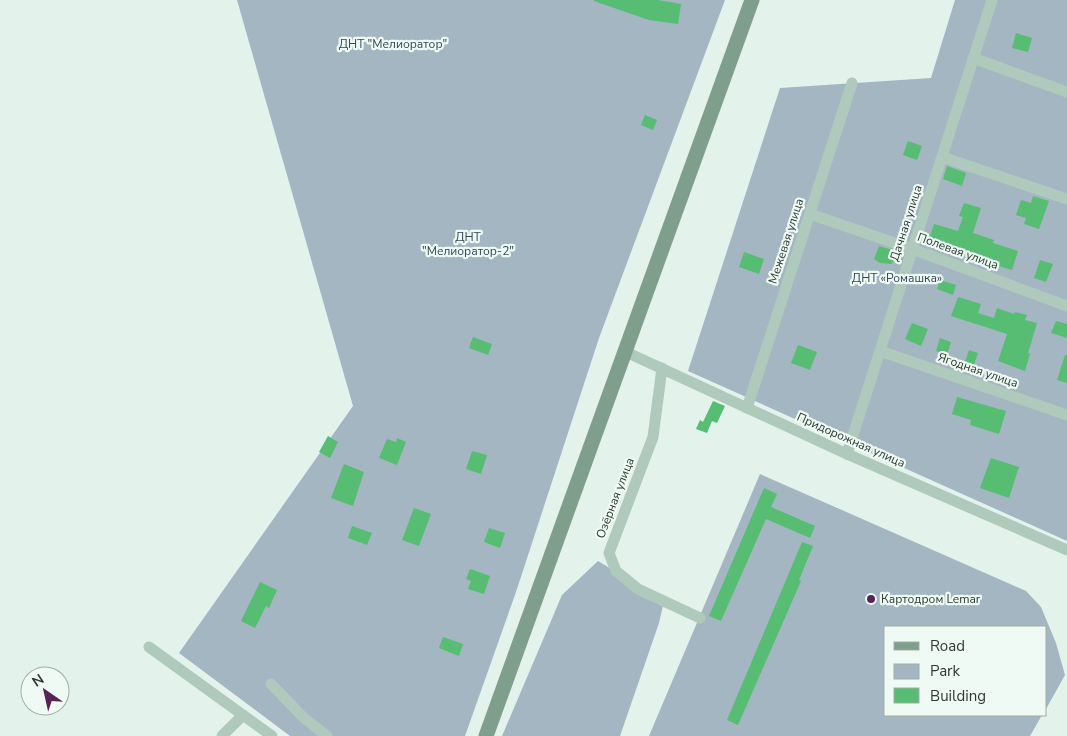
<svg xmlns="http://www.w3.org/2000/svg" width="1067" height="736" viewBox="0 0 1067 736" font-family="'Nunito Sans',sans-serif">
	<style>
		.green { fill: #a3b6c1 }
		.building { fill: #56bd73 }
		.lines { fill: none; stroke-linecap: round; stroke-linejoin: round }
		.street { stroke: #afcabc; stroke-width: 11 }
		.secondary { stroke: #809e8c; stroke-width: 15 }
		.poi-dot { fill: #582453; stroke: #effaf5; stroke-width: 2 }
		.labels { text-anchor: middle; stroke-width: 4.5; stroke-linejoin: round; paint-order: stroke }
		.park-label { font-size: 12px; fill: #324756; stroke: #effaf5 }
		.street-label { font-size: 12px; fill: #2c3a31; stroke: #effaf5 }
		.poi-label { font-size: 12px; fill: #2c3a31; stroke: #effaf5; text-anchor: start }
	</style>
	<rect width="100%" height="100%" fill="#e3f2eb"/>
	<g class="green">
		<path d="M237,0H725L599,338L516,592L465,736H290L179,653L353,406Z"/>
		<path d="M955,0H1067V541L688,371L780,88L931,78Z"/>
		<path d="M760,474L1026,591L1041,607L1056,643L1065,675L1046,709V627H886V715H1042L1030,736H649Z"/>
		<path d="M598,561L664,601L659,623L620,736H502L562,595Z"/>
	</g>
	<g class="building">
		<path d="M594,0H658L681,4L678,24L649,20L594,1Z"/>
		<path d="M1016,33L1032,38L1028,52L1012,48Z"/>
		<path d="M645,115L657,120L653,130L641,125Z"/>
		<path d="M908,141L922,146L917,160L903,155Z"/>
		<path d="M947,166L966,173L962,186L943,179Z"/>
		<path d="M1033,196L1049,201L1039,229L1024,224L1026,218L1016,215L1021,200L1031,203Z"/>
		<path d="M964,203L981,208L973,233L994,240L993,243L1018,251L1012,270L999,266L1000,262L966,251L965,253L928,242L934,224L958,231L963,217L959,216Z"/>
		<path d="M879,246L896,251L892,264L880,263L874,259Z"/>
		<path d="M744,252L764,259L759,274L739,267Z"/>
		<path d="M1040,260L1053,264L1046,282L1034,278Z"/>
		<path d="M940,280L956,285L953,295L937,289Z"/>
		<path d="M958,297L981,304L978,313L994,318L997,308L1014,314L1015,312L1027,315L1025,320L1037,323L1028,353L1030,354L1025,371L998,361L1007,334L951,316Z"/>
		<path d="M1056,321L1067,324V338L1051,333Z"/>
		<path d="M912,323L928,329L921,346L905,339Z"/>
		<path d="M473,337L492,344L488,355L469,348Z"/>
		<path d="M940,338L951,342L947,355L936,351Z"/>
		<path d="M798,345L817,352L810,370L791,363Z"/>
		<path d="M969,350L978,353L973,368L964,365Z"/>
		<path d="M1065,355H1067V383L1057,380Z"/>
		<path d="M957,397L1006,411L999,434L970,425L971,420L952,414Z"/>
		<path d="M713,401L725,406L717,423L712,421L707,433L696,429L700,420L703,422Z"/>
		<path d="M328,436L338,442L330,458L319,452Z"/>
		<path d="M397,438L406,442L397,465L379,458L387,439L396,442Z"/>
		<path d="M472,451L487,455L481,474L466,469Z"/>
		<path d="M991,458L1019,467L1009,498L980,488Z"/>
		<path d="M344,464L364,472L353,506L331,498Z"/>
		<path d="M764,488L777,494L771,507L815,526L810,538L766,519L721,621L709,616Z"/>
		<path d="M414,508L431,514L419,546L402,540Z"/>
		<path d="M352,526L372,533L367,545L348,538Z"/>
		<path d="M489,528L505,533L500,548L484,542Z"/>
		<path d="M802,542L813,546L799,580L801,581L738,725L727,720Z"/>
		<path d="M470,569L490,576L484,594L468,589L471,581L466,579Z"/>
		<path d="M260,582L277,590L269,608L266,606L255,628L241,621Z"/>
		<path d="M443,637L463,644L459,656L439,648Z"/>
	</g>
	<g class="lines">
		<g class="street">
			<path d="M973,58L1067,92"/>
			<path d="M942,157L1067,199"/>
			<path d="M810,214L912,249L1067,306"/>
			<path d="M880,351L1067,415"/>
			<path d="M626,352L847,454L1067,550"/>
			<path d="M662,368L653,437L609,553L616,571L638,589L700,618"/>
			<path d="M747,408L852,83"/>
			<path d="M847,454L992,0"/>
			<path d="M149,647L272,736"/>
			<path d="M271,684L304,718L327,736"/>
			<path d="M222,736L243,715"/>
		</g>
		<path class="secondary" d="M486,736L752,0"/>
	</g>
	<circle class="poi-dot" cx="871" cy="599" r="5"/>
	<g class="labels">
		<g class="park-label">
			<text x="393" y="48">ДНТ "Мелиоратор"</text>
			<text x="468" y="241">ДНТ<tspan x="468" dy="14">"Мелиоратор-2"</tspan></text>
			<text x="897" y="282">ДНТ «Ромашка»</text>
		</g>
		<g class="street-label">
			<text transform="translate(906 223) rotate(-72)" y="4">Дачная улица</text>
			<text transform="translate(786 241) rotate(-72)" y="4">Межевая улица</text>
			<text transform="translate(958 251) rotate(20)" y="4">Полевая улица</text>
			<text transform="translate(978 370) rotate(19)" y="4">Ягодная улица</text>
			<text transform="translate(851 440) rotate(24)" y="4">Придорожная улица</text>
			<text transform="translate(615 498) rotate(-69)" y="4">Озёрная улица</text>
		</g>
		<g class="poi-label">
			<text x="881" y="603">Картодром Lemar</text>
		</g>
	</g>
	<rect x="884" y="626" width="162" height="90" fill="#effaf5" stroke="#a1ada7"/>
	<rect x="894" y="642" width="25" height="8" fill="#809e8c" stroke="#a1ada7"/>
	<text x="930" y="651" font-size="15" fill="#2c3a31">Road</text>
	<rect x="894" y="664" width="25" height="15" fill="#a3b6c1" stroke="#a1ada7"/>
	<text x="930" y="676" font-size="15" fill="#2c3a31">Park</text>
	<rect x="894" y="688" width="25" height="15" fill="#56bd73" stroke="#a1ada7"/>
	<text x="930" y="701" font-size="15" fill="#2c3a31">Building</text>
	<g transform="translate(45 691) rotate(326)"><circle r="24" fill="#effaf5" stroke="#a1ada7"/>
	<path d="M0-4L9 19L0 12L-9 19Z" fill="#582453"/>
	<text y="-8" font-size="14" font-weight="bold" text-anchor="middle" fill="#2c3a31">N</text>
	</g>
</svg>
